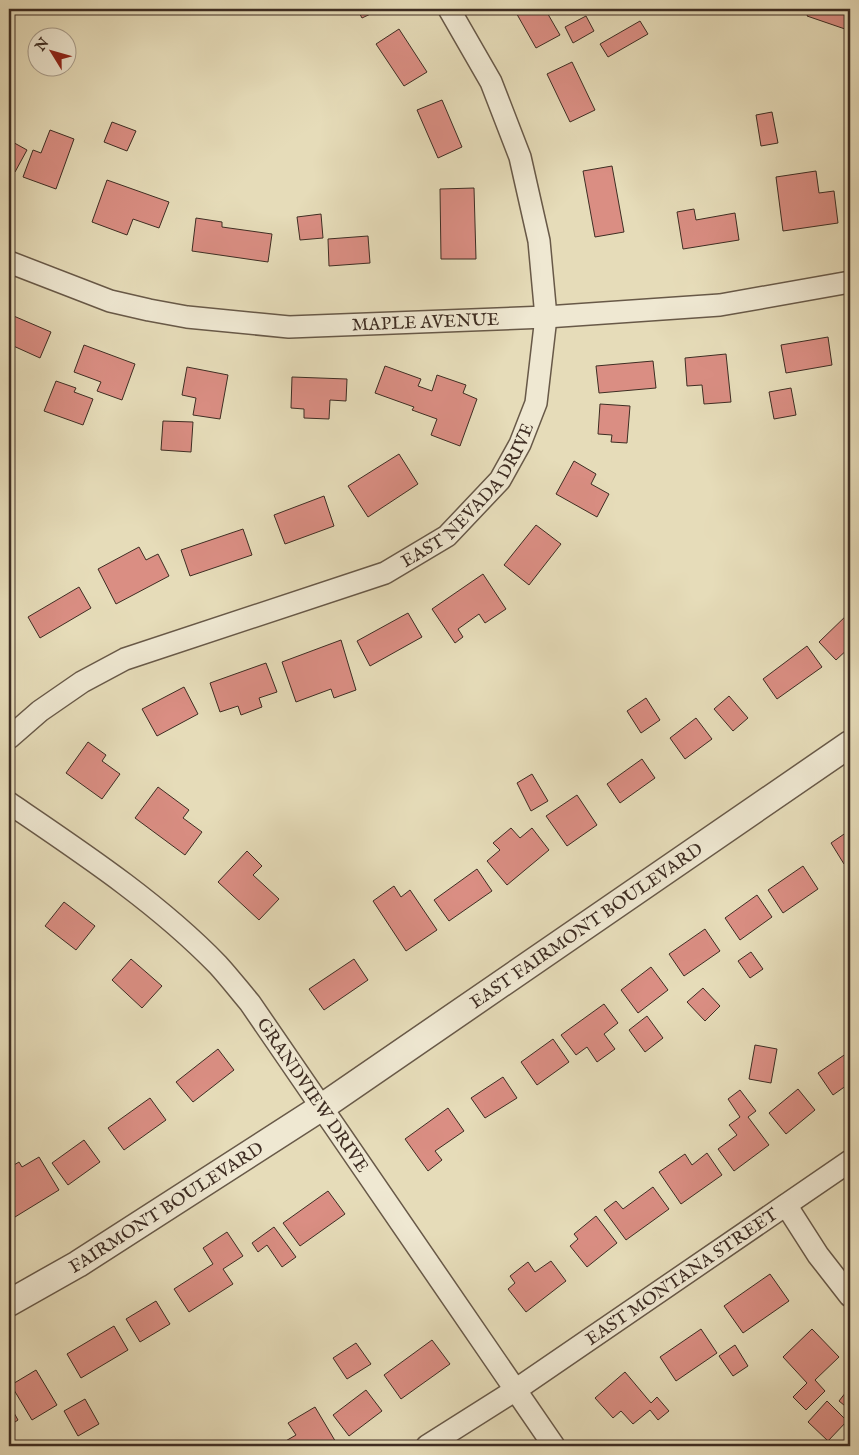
<svg xmlns="http://www.w3.org/2000/svg" width="859" height="1455" viewBox="0 0 859 1455" font-family="'IM FELL English',serif">
	<style>
		.building { fill: #da8e83; stroke: #3e2d23 }
		.lines { fill: none; stroke-linecap: round; stroke-linejoin: round }
		.minor-casing { stroke: #685948; stroke-width: 24 }
		.tertiary-casing { stroke: #685948; stroke-width: 29 }
		.minor { stroke: #efe8d2; stroke-width: 21 }
		.tertiary { stroke: #efe8d2; stroke-width: 26 }
		.labels { text-anchor: middle; stroke-width: 4.5; stroke-linejoin: round; paint-order: stroke }
		.street-label { font-size: 18px; fill: #3e2d23; stroke: #efe8d2 }
	</style>
	<rect width="100%" height="100%" fill="#e6dcb9"/>
	<filter id="stains"><feTurbulence type="fractalNoise" baseFrequency=".004" numOctaves="4"/><feColorMatrix values="0 0 0 0 .2 0 0 0 0 .09 0 0 0 0 .02 0 0 0 .5 -.17"/></filter>
	<radialGradient id="worn" r=".72"><stop offset=".6" stop-color="#630" stop-opacity="0"/><stop offset="1" stop-color="#630" stop-opacity=".3"/></radialGradient>
	<g class="building">
		<path d="M357,9H381L362,18Z"/>
		<path d="M514,9H545L560,35L536,48Z"/>
		<path d="M810,9H850V15L845,29L807,16Z"/>
		<path d="M586,16L594,31L573,43L565,27Z"/>
		<path d="M640,21L648,34L608,57L600,44Z"/>
		<path d="M399,29L427,72L404,86L376,44Z"/>
		<path d="M572,62L595,110L570,122L547,74Z"/>
		<path d="M442,100L462,147L438,158L417,110Z"/>
		<path d="M772,112L778,143L761,146L756,115Z"/>
		<path d="M112,122L136,131L127,151L104,142Z"/>
		<path d="M50,130L74,139L56,189L23,177L33,150L41,153Z"/>
		<path d="M9,140L27,150L15,172L9,169Z"/>
		<path d="M612,166L624,232L595,237L583,171Z"/>
		<path d="M816,171L819,193L834,191L838,223L783,231L776,177Z"/>
		<path d="M107,180L169,202L159,228L133,219L127,235L92,222Z"/>
		<path d="M474,188L476,259H441L440,189Z"/>
		<path d="M694,209L696,220L735,213L739,240L683,249L677,212Z"/>
		<path d="M321,214L323,238L300,240L297,217Z"/>
		<path d="M196,218L222,222V227L272,234L268,262L192,251Z"/>
		<path d="M368,236L370,263L329,266L328,239Z"/>
		<path d="M9,314L51,332L40,358L9,344Z"/>
		<path d="M828,337L832,365L786,373L781,345Z"/>
		<path d="M84,345L135,364L122,400L97,391L101,382L74,372Z"/>
		<path d="M726,354L731,402L704,404L702,385L687,386L685,358Z"/>
		<path d="M653,361L656,388L599,393L596,366Z"/>
		<path d="M385,366L421,379L418,386L432,391L437,375L466,385L463,393L477,399L460,446L431,435L437,419L412,410L414,407L375,393Z"/>
		<path d="M187,367L228,375L220,419L193,415L196,398L182,395Z"/>
		<path d="M292,377L347,379L346,401L330,400L329,419L304,418V409L291,408Z"/>
		<path d="M56,381L76,388L74,392L93,399L83,425L44,411Z"/>
		<path d="M791,388L796,415L774,419L769,392Z"/>
		<path d="M600,404L630,406L627,443L611,442L612,435L598,434Z"/>
		<path d="M163,421L193,422L191,452L161,450Z"/>
		<path d="M399,454L418,484L368,517L348,486Z"/>
		<path d="M574,461L596,474L591,484L609,494L597,517L556,494Z"/>
		<path d="M324,496L334,526L285,544L274,515Z"/>
		<path d="M536,525L561,544L529,585L504,565Z"/>
		<path d="M243,529L252,555L190,576L181,550Z"/>
		<path d="M139,547L146,560L158,554L169,576L116,604L98,569Z"/>
		<path d="M483,574L506,609L485,623L479,614L458,629L463,637L455,643L432,609Z"/>
		<path d="M79,587L91,608L40,638L28,617Z"/>
		<path d="M850,612V647L836,660L819,642Z"/>
		<path d="M408,613L422,637L370,666L357,641Z"/>
		<path d="M341,640L356,690L334,698L331,689L296,702L282,662Z"/>
		<path d="M807,646L822,667L777,699L763,679Z"/>
		<path d="M266,663L277,692L259,698L262,707L241,715L238,706L220,712L210,683Z"/>
		<path d="M184,687L198,714L157,736L142,709Z"/>
		<path d="M729,696L748,718L733,731L714,709Z"/>
		<path d="M646,698L660,720L641,733L627,711Z"/>
		<path d="M696,718L712,739L685,759L670,738Z"/>
		<path d="M88,742L106,755L102,761L120,774L102,799L66,773Z"/>
		<path d="M642,759L655,778L620,803L607,784Z"/>
		<path d="M532,774L548,801L531,811L517,783Z"/>
		<path d="M158,787L189,810L183,818L202,832L185,855L135,818Z"/>
		<path d="M577,795L597,825L567,846L546,816Z"/>
		<path d="M511,828L520,838L532,828L549,850L507,885L487,861L500,850L493,843Z"/>
		<path d="M850,830V860L844,864L831,843Z"/>
		<path d="M247,851L262,866L253,875L279,899L259,920L218,882Z"/>
		<path d="M803,866L818,889L783,913L768,890Z"/>
		<path d="M477,869L492,891L449,921L434,900Z"/>
		<path d="M394,886L401,897L410,890L437,930L406,951L373,901Z"/>
		<path d="M757,895L772,917L740,940L725,918Z"/>
		<path d="M64,902L95,926L76,950L45,926Z"/>
		<path d="M705,929L720,951L684,976L669,954Z"/>
		<path d="M751,952L763,969L750,978L738,961Z"/>
		<path d="M131,959L162,986L142,1008L112,980Z"/>
		<path d="M354,959L368,980L324,1010L309,989Z"/>
		<path d="M651,967L668,990L638,1013L621,990Z"/>
		<path d="M703,988L720,1006L705,1021L687,1002Z"/>
		<path d="M604,1004L618,1023L604,1034L615,1049L597,1062L587,1047L576,1055L561,1035Z"/>
		<path d="M647,1016L663,1038L645,1052L629,1030Z"/>
		<path d="M553,1039L569,1062L537,1085L521,1062Z"/>
		<path d="M755,1045L777,1049L771,1083L749,1079Z"/>
		<path d="M218,1049L234,1070L193,1102L176,1082Z"/>
		<path d="M850,1051V1083L833,1095L818,1073Z"/>
		<path d="M503,1077L517,1098L485,1118L471,1098Z"/>
		<path d="M798,1089L815,1110L786,1134L769,1113Z"/>
		<path d="M740,1090L756,1111L748,1117L769,1145L734,1171L718,1149L737,1135L729,1125L740,1117L728,1099Z"/>
		<path d="M150,1098L166,1120L124,1150L108,1128Z"/>
		<path d="M448,1108L464,1131L435,1151L442,1160L428,1171L405,1139Z"/>
		<path d="M84,1140L100,1162L68,1185L52,1163Z"/>
		<path d="M707,1153L722,1175L681,1204L659,1172L685,1154L692,1165Z"/>
		<path d="M39,1157L59,1190L15,1217L9,1207V1168L19,1162L22,1167Z"/>
		<path d="M653,1187L669,1209L626,1240L604,1210L616,1201L623,1209Z"/>
		<path d="M328,1191L345,1214L300,1246L283,1223Z"/>
		<path d="M596,1216L617,1243L587,1267L570,1246L578,1239L574,1234Z"/>
		<path d="M274,1227L296,1257L282,1267L267,1245L258,1252L252,1243Z"/>
		<path d="M227,1232L243,1256L223,1269L233,1284L189,1312L174,1289L213,1264L203,1248Z"/>
		<path d="M551,1261L566,1281L526,1312L508,1289L515,1283L510,1276L528,1262L535,1272Z"/>
		<path d="M770,1274L789,1301L743,1333L724,1306Z"/>
		<path d="M156,1301L170,1324L140,1342L126,1319Z"/>
		<path d="M114,1326L128,1350L81,1378L67,1354Z"/>
		<path d="M701,1329L717,1353L676,1381L660,1357Z"/>
		<path d="M812,1329L839,1357L815,1380L825,1391L806,1410L793,1397L807,1383L783,1357Z"/>
		<path d="M432,1340L450,1364L401,1399L384,1375Z"/>
		<path d="M356,1343L371,1364L347,1379L333,1358Z"/>
		<path d="M735,1345L748,1366L733,1376L719,1356Z"/>
		<path d="M36,1370L57,1405L32,1420L11,1385Z"/>
		<path d="M625,1372L651,1403L657,1397L669,1411L658,1420L650,1410L633,1424L621,1411L613,1418L595,1398Z"/>
		<path d="M850,1387V1410L839,1401Z"/>
		<path d="M366,1390L382,1411L349,1436L333,1415Z"/>
		<path d="M85,1399L99,1424L78,1436L64,1411Z"/>
		<path d="M827,1401L847,1421L828,1441L808,1422Z"/>
		<path d="M9,1404L18,1420L9,1426Z"/>
		<path d="M315,1407L337,1444L333,1446H277L296,1435L288,1423Z"/>
	</g>
	<g class="lines">
		<g class="minor-casing">
			<g id="minor">
				<path id="s1" d="M9,262L110,301L149,310L187,317L289,327L546,317L720,305L850,282"/>
				<path id="s2" d="M9,738L40,711L82,682L125,659L385,573L447,536L500,480L520,444L536,403L546,317L539,241L520,157L491,82L449,9"/>
				<path id="s3" d="M9,803C81,852 157,902 218,965C229,977 239,990 250,1003L554,1446"/>
				<path d="M786,1205L818,1255L850,1296"/>
				<path id="s4" d="M427,1446L514,1391L850,1161"/>
			</g>
		</g>
		<g class="tertiary-casing">
			<g id="tertiary">
				<path id="s5" d="M9,1303L78,1264L322,1107L850,744"/>
			</g>
		</g>
		<use href="#minor" class="minor"/>
		<use href="#tertiary" class="tertiary"/>
	</g>
	<g class="labels">
		<g class="street-label">
			<text dy="6" stroke="none"><textPath href="#s1" startOffset="426">MAPLE AVENUE</textPath></text>
			<text dy="6" stroke="none"><textPath href="#s2" startOffset="531">EAST NEVADA DRIVE</textPath></text>
			<text dy="6" stroke="none"><textPath href="#s5" startOffset="690">EAST FAIRMONT BOULEVARD</textPath></text>
			<text dy="6" stroke="none"><textPath href="#s3" startOffset="426">GRANDVIEW DRIVE</textPath></text>
			<text dy="6" stroke="none"><textPath href="#s5" startOffset="184">FAIRMONT BOULEVARD</textPath></text>
			<text dy="6" stroke="none"><textPath href="#s4" startOffset="306">EAST MONTANA STREET</textPath></text>
		</g>
	</g>
	<rect width="859" height="1455" fill="none" stroke="#e6dcb9" stroke-width="30"/>
	<rect x="10" y="10" width="839" height="1435" fill="none" stroke="#3e2d23" stroke-width="2.5"/>
	<rect x="15" y="15" width="829" height="1425" fill="none" stroke="#3e2d23"/>
	<g transform="translate(52 52) rotate(307)"><circle r="24" fill="#efe8d2" stroke="#a89d8c"/>
	<path d="M0-4L9 19L0 12L-9 19Z" fill="#8f2418"/>
	<text y="-8" font-size="14" font-weight="bold" text-anchor="middle" fill="#3e2d23">N</text>
	</g>
	<rect width="100%" height="100%" filter="url(#stains)"/>
	<rect width="100%" height="100%" fill="url(#worn)"/>
</svg>
